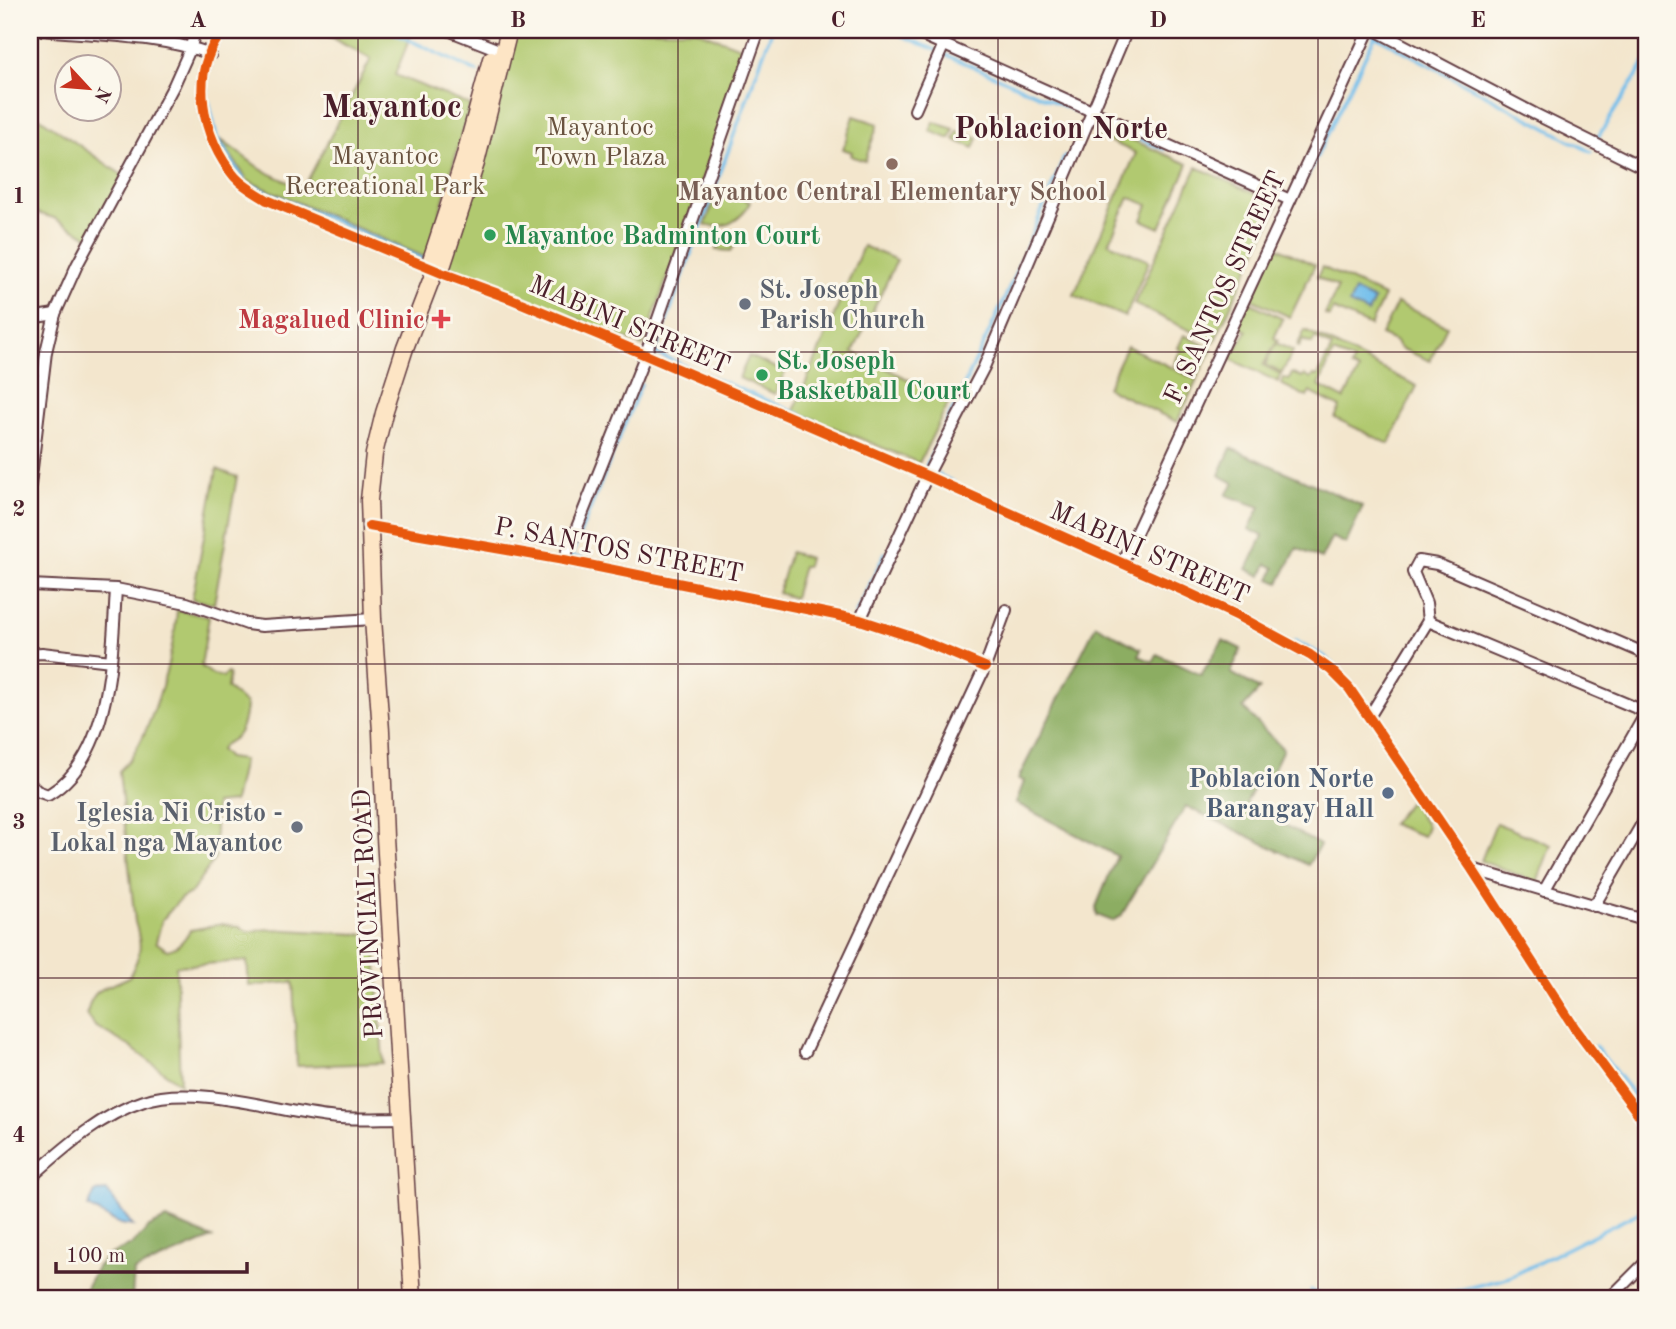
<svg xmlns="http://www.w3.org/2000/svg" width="1676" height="1329" viewBox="0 0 1676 1329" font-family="'Old Standard TT',serif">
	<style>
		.green { fill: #b1c96f; stroke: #7e744d; stroke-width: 2; fill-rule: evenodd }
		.forest { fill: #8cad62; stroke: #6b6646; stroke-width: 2 }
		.water { fill: #71beeb; stroke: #5e6e8b; stroke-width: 2 }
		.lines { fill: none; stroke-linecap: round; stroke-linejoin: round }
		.stream { stroke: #71beeb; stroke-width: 3.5 }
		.street-casing { stroke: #633d43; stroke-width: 14 }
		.secondary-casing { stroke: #633d43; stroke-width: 19 }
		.street { stroke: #fff; stroke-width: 10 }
		.secondary { stroke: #fde5c5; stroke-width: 16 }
		.cycleway-casing { stroke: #fbf7ec; stroke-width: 15 }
		.cycleway { stroke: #e8590c; stroke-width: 10 }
		.grid { fill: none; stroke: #4a1f2b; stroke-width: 2; stroke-opacity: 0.55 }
		.education-dot { fill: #8d6e63; stroke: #fbf7ec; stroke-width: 2.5 }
		.leisure-dot { fill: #2e9e5b; stroke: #fbf7ec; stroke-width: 2.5 }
		.worship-dot { fill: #6b7280; stroke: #fbf7ec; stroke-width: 2.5 }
		.health-dot { fill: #e0444e; stroke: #fbf7ec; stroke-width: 2.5 }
		.service-dot { fill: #5c6f8a; stroke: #fbf7ec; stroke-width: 2.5 }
		.labels { text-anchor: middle; stroke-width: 6; stroke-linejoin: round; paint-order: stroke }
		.park-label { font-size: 26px; fill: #69523f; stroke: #fbf7ec }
		.education-label { font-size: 26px; font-weight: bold; fill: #785e54; stroke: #fbf7ec }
		.leisure-label { font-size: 26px; font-weight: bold; fill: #27864d; stroke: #fbf7ec; text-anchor: start }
		.street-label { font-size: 26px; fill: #4a1f2b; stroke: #fbf7ec }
		.worship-label { font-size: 26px; font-weight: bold; fill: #5b616d; stroke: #fbf7ec; text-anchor: start }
		.health-label { font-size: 26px; font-weight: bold; fill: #be3a42; stroke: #fbf7ec; text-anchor: end }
		.service-label { font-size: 26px; font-weight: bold; fill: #4e5e75; stroke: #fbf7ec; text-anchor: end }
		.quarter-label { font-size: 30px; font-weight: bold; fill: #4a1f2b; stroke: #fbf7ec }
		.district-label { font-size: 33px; font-weight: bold; fill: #4a1f2b; stroke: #fbf7ec }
		.neatline { fill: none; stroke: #4a1f2b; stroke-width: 2.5 }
		.grid-label { font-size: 23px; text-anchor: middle; font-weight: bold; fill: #4a1f2b }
	</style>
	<rect width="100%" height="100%" fill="#fbf7ec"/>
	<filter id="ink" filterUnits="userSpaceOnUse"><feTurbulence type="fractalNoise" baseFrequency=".0143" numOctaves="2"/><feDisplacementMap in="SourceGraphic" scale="14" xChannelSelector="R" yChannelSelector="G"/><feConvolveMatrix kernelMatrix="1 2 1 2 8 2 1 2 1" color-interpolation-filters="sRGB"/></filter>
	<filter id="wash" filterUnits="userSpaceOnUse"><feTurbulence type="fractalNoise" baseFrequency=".00686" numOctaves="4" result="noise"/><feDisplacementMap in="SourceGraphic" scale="28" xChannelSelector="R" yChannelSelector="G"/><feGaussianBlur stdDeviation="1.57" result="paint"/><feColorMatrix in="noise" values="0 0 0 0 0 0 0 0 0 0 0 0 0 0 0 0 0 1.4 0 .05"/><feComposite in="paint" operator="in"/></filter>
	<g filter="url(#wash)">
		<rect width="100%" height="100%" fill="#f3e6cd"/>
		<g class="green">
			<path d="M317,30H400L411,35L395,75L470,105L427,258L248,181L220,139L262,170L303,189L371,59Z"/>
			<path d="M513,30H696L748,50L643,346L448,266Z"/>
			<path d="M30,111L125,177L92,239L54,218L30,211Z"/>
			<path d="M854,116L878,124L865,161L851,156L852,152L843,149Z"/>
			<path d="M934,122L954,129L950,139L930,131Z"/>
			<path d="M1100,126L1188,164L1160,228L1142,220L1148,205L1129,197L1109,243L1149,261L1125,317L1074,295L1136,153L1096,135Z"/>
			<path d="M958,131L978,138L974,148L954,140Z"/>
			<path d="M1197,167L1278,205L1214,342L1134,304Z"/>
			<path d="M718,189L750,202C742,220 725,230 705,225Z"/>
			<path d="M723,236L736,242L731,251L716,250Z"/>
			<path d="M863,246L897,260L853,352L950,400L919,463L794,411Z"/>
			<path d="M1275,246L1315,265L1290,317L1249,298Z"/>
			<path d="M1322,267L1384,296L1370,326L1333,309L1329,317L1325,315L1338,287L1317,277Z"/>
			<path d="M1247,301L1283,319L1274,338L1278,340L1263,365L1281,374L1278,382L1230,359L1247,331L1236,325Z"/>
			<path d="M1397,303L1447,326L1430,361L1400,348L1395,341L1381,335Z"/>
			<path d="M1305,330L1417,386L1389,444L1335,418L1340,407L1310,392L1307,397L1281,384L1284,378L1289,380L1292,373L1302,378L1304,375L1311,379L1314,375L1318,376L1332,347L1315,338L1312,344L1303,340L1299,347L1297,346ZM1333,353L1354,361L1351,367L1359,371L1344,399L1319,386Z"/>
			<path d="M1184,335L1212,349L1198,377L1174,365L1181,349L1178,348Z"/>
			<path d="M1276,343L1293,351L1282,373L1265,365Z"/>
			<path d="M1127,346L1197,380L1177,422L1107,388Z"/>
			<path d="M749,356L785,372L775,394L739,378Z"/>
			<path d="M217,469L237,477L214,604L192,599Z"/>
			<path d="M790,552L809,558L807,566H803L794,598L778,593Z"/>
			<path d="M177,610L209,617L201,666L213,675L223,677L227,673L229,674L227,688L246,704C246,713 243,727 238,734C233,742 224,741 220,750L228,758L243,760L234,802L215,804V858L191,893L181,898L162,920L156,942L167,950C179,948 184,939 191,930L223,924L239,927L249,932L269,929L375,935L383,1063L297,1066L293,982L249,986L247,961L176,966L180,1084L129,1046L95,1026L87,1015C92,985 105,990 129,977C141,954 143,947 135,922L119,771C151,743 174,652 177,610Z"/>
			<path d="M1410,801L1427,826L1423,836L1391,824Z"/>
			<path d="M1496,823L1551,845L1537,882L1481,861Z"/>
		</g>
		<g class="forest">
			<path d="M1231,448L1363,506L1346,544L1332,537L1321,559L1297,548L1279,583L1270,579L1275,568L1267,564L1261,576L1247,569L1263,536L1249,529L1260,507L1226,495L1234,483L1219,475Z"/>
			<path d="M1096,625L1141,649L1139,656L1153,662L1157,654L1201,675L1223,640L1241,649L1231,673L1260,689L1243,708L1283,749L1268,781L1260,778L1246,803L1320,845L1308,865L1186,806L1121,916L1112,921L1097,915L1096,907L1117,856L1016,803L1024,781L1018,779Z"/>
			<path d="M166,1219L212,1238L134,1271L132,1299H80L97,1267L107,1256L133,1244L149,1227Z"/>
		</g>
		<g class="water">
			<path d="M1355,291L1374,300L1368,313L1349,304Z"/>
			<path d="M107,1191L133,1226L120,1224L88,1207L95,1192Z"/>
		</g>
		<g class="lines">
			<g class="stream">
				<path d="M388,30L477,72"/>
				<path d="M772,30L655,353L794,412"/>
				<path d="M889,30L938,51"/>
				<path d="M1362,30H1363"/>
				<path d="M1374,35L1591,152"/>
				<path d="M234,39L247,30"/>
				<path d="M944,54L1087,116"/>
				<path d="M209,102L217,138L243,179"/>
				<path d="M1095,120L1164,149"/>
				<path d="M1598,137L1646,61"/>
				<path d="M1306,179L1375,36"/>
				<path d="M255,187L425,260"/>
				<path d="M448,269L469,278"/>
				<path d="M797,413L824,426"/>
				<path d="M925,469L1005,298L1065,156"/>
				<path d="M939,475L953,482"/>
				<path d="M603,563L571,556L641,384"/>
				<path d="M855,615L885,553"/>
				<path d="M1295,641L1324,656L1337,669"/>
				<path d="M1595,1046L1646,1110"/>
				<path d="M1311,1291L1334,1299"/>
				<path d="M1426,1299L1510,1277L1646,1209"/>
			</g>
		</g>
	</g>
	<g filter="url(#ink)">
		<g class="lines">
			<g class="street-casing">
				<g id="street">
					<path d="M41,30C98,35 157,35 211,54"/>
					<path d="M224,30C187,71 202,139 235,177C244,187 256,193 267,200L444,274L509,298L599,335L927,476L1180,589L1238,616L1310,655L1331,670L1349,688L1472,869L1574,1027L1646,1124"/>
					<path d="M448,30L504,52"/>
					<path d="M911,30L1290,200"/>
					<path d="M1375,30L1535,114L1646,169"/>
					<path d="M915,110L944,44"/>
					<path d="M30,318L55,314"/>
					<path d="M30,485L46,352L55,314L77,265L174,85L191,47L195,30"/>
					<path d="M369,526L564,560L860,620L915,638L985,667"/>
					<path d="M564,560L645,356L759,30"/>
					<path d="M1122,563L1369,30"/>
					<path d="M30,585L116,589L187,603L247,624L262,626L373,619"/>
					<path d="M860,620L927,476L984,367L1127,30"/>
					<path d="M1428,621L1646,712"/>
					<path d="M30,654L42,653L111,661"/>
					<path d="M1369,717L1428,621L1426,603L1413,572L1419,561L1437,564L1646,654"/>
					<path d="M30,784L37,791L48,795C112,757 112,654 116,589"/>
					<path d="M1472,869L1637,918L1646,914"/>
					<path d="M1544,891L1646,713"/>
					<path d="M1594,906L1646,817"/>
					<path d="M805,1052L985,667L1006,610"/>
					<path d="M30,1178C64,1148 100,1115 144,1101C193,1084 277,1111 329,1117C354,1120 379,1118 404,1118"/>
					<path d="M1609,1299L1646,1262"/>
				</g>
			</g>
			<g class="secondary-casing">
				<g id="secondary">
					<path d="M435,270L431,260L463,162L491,59"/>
					<path d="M413,1299L385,837L381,731L373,619L369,500L374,454L384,413L405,348L435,270L443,264L476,163L509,30"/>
				</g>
			</g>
			<use href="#street" class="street"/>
			<use href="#secondary" class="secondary"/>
			<g class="cycleway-casing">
				<g id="cycleway">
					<path d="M224,30C187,71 202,139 235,177C244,187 256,193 267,200L444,274L509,298L599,335L927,476L1180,589L1238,616L1310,655L1331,670L1349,688L1472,869L1574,1027L1646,1124"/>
					<path d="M369,526L564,560L860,620L915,638L985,667"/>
				</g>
			</g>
			<use href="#cycleway" class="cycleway"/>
		</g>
	</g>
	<path class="grid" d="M358,30V1299M678,30V1299M998,30V1299M1318,30V1299M30,352H1646M30,664H1646M30,978H1646"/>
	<circle class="education-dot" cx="892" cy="164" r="7"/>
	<g class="leisure-dot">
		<circle cx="490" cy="235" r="7"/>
		<circle cx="762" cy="375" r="7"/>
	</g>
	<g class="worship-dot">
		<circle cx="745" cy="304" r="7"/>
		<circle cx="297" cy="827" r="7"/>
	</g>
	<path class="health-dot" d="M437.5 308.5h7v7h7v7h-7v7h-7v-7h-7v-7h7z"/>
	<circle class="service-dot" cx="1388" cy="793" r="7"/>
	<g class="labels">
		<g class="park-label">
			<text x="600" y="135">Mayantoc<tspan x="600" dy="30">Town Plaza</tspan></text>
			<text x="385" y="164">Mayantoc<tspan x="385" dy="30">Recreational Park</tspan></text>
		</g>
		<g class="education-label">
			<text x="892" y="200">Mayantoc Central Elementary School</text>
		</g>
		<g class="leisure-label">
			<text x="504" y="244">Mayantoc Badminton Court</text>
			<text x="776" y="369">St. Joseph<tspan x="776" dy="30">Basketball Court</tspan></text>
		</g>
		<g class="street-label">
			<text transform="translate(1224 287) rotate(-65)" y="9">F. SANTOS STREET</text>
			<text transform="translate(630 324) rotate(23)" y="9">MABINI STREET</text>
			<text transform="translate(619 549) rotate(11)" y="9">P. SANTOS STREET</text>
			<text transform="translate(1150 552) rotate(24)" y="9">MABINI STREET</text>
			<text transform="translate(367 914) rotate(-93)" y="9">PROVINCIAL ROAD</text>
		</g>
		<g class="worship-label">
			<text x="759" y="298">St. Joseph<tspan x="759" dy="30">Parish Church</tspan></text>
			<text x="283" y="821" text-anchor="end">Iglesia Ni Cristo -<tspan x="283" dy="30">Lokal nga Mayantoc</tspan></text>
		</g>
		<g class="health-label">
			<text x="425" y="328">Magalued Clinic</text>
		</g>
		<g class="service-label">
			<text x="1374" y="787">Poblacion Norte<tspan x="1374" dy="30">Barangay Hall</tspan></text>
		</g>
		<g class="quarter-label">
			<text x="1061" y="138">Poblacion Norte</text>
		</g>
		<g class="district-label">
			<text x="392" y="117">Mayantoc</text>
		</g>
	</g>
	<rect width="1676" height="1329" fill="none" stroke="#fbf7ec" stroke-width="77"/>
	<g transform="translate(88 88) rotate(116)"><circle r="33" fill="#fbf7ec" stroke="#b4a19f" stroke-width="2"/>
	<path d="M0-5L12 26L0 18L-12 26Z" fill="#c8321e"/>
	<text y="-10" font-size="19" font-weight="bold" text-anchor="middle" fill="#4a1f2b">N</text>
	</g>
	<path d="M56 1262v10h191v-10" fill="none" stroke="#4a1f2b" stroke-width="3.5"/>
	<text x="66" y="1262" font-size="21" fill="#4a1f2b" stroke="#fbf7ec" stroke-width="5" paint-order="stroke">100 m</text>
	<rect x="38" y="38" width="1600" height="1252" class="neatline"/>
	<g class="grid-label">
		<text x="198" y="27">A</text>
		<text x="518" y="27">B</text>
		<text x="838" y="27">C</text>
		<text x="1158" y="27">D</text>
		<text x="1478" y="27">E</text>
		<text x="19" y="203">1</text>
		<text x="19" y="516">2</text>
		<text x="19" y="829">3</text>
		<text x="19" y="1142">4</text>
	</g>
</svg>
